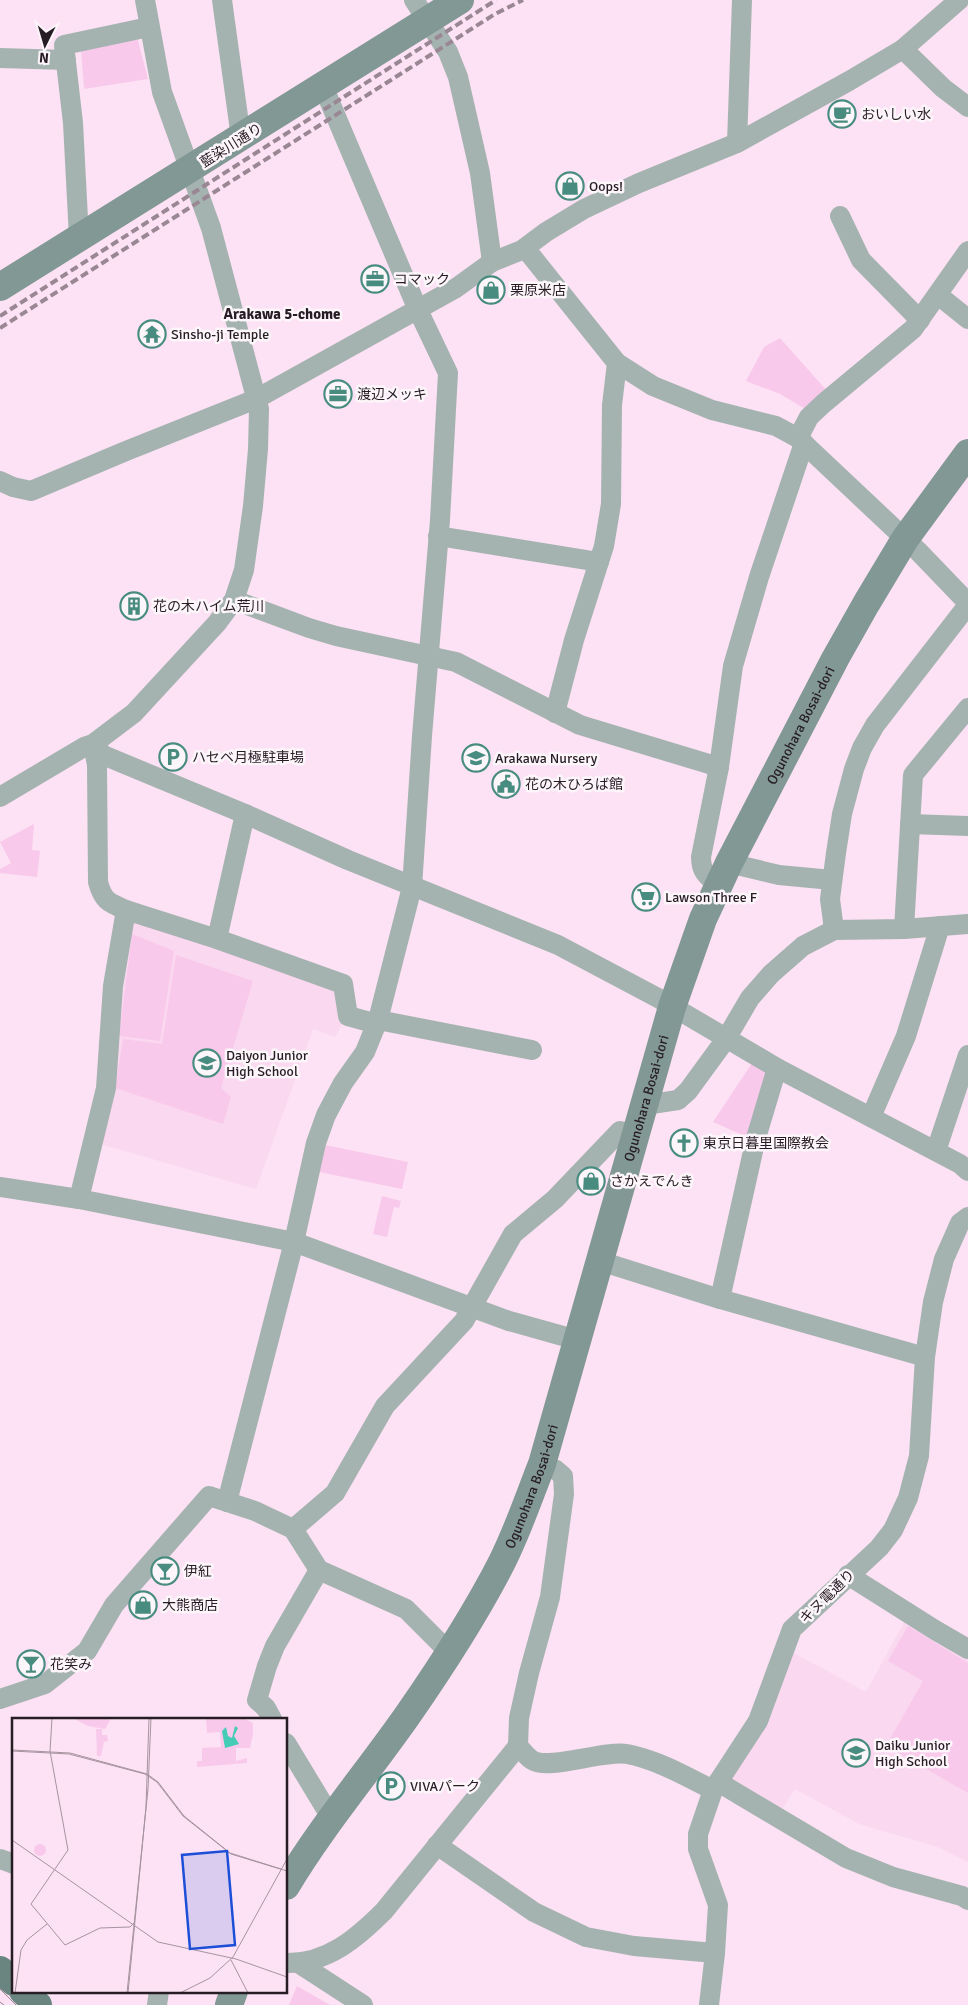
<svg xmlns="http://www.w3.org/2000/svg" width="968" height="2005" viewBox="0 0 968 2005" font-family="Signika,'Noto Sans JP',sans-serif">
	<style>
		.built { fill: #fad8f0 }
		.green { fill: #f9c9eb }
		.lines { fill: none; stroke-linecap: round; stroke-linejoin: round }
		.street { stroke: #a5b3b0; stroke-width: 20 }
		.secondary { stroke: #829894; stroke-width: 28 }
		.primary { stroke: #6a857f; stroke-width: 28 }
		.tram { stroke: #9a8794; stroke-width: 1 }
		.rail { stroke: #9a8794; stroke-width: 4; stroke-dasharray: 8 4; stroke-linecap: butt }
		.labels { text-anchor: middle; stroke-width: 5; stroke-linejoin: round; paint-order: stroke }
		.poi-label { font-size: 14px; fill: #261c23; stroke: #fcf6fa; text-anchor: start }
		.street-label { font-size: 14px; fill: #261c23; stroke: #fcf6fa }
		.neighbourhood-label { font-size: 15px; font-weight: bold; fill: #261c23; stroke: #fcf6fa }
		.inset-road { fill: none; stroke: #a693a0; stroke-width: 1 }
		.view { fill: #1d4ed8; fill-opacity: 0.15; stroke: #1d4ed8; stroke-width: 2.5 }
		.inset-edge { fill: none; stroke: #261c23; stroke-width: 2.5 }
	</style>
	<rect width="100%" height="100%" fill="#fce2f4"/>
	<g class="built">
		<path d="M138,918L340,990L344,1020L335,1037L313,1029L256,1189L97,1143L131,925Z"/>
		<path d="M907,1617L968,1654V1862L938,1847L859,1824L795,1789L779,1814L726,1780L790,1651L866,1692Z"/>
	</g>
	<g class="green">
		<path d="M137,37L148,79L84,89L81,50Z"/>
		<path d="M780,338L828,392L807,410L780,394L746,381L764,347Z"/>
		<path d="M34,824L32,850L40,851L37,877L0,873V869L11,863L0,842Z"/>
		<path d="M132,934L174,951L160,1041L119,1036Z"/>
		<path d="M176,955L253,981L221,1088L231,1097L223,1124L115,1088L123,1039L162,1044Z"/>
		<path d="M752,1063L768,1073L749,1138L713,1122Z"/>
		<path d="M325,1145L408,1162L402,1189L319,1172Z"/>
		<path d="M382,1196L401,1201L399,1208L394,1207L387,1237L373,1234Z"/>
		<path d="M908,1626L968,1663V1793L886,1746L923,1681L888,1661Z"/>
		<path d="M297,1986L330,2005H289Z"/>
	</g>
	<g class="lines">
		<g class="street">
			<path d="M222,0L241,138"/>
			<path d="M414,0L448,52L458,77L480,173L492,262"/>
			<path d="M903,49L943,88L968,107"/>
			<path d="M0,58L66,60"/>
			<path d="M737,143L742,0"/>
			<path d="M840,216L861,260L920,320"/>
			<path d="M79,238L73,123L64,45L149,27"/>
			<path d="M525,248L617,363L612,405L611,504L604,546L574,640L555,713"/>
			<path d="M938,295L968,319"/>
			<path d="M617,363L653,386L712,410L776,426L798,438L918,551L968,603"/>
			<path d="M798,438L809,417L824,403L913,329L968,251"/>
			<path d="M0,481L13,487L31,491L126,451L256,399L456,288L492,262L522,250L546,232L584,209L639,183L737,143L849,81L903,49L959,0"/>
			<path d="M438,536L599,562"/>
			<path d="M234,600L309,628L336,636L456,662L580,725L719,767"/>
			<path d="M93,744L103,755L245,814L348,860L558,945L658,998L777,1068L960,1164L968,1171"/>
			<path d="M93,744L97,765L98,882C103,901 109,903 126,910L217,939L343,984L348,1016L377,1024"/>
			<path d="M0,797L84,747L93,744L134,713L217,623L234,600L244,570L253,506L258,449L259,409L211,228L162,92L145,0"/>
			<path d="M910,824L968,826"/>
			<path d="M729,863L779,875L832,880"/>
			<path d="M718,885C707,876 701,872 701,857L719,767L733,666L759,577L804,443"/>
			<path d="M904,929L913,775L968,708"/>
			<path d="M834,930L830,899L836,853L842,814L854,769L862,748L875,725L968,605"/>
			<path d="M217,939L245,814"/>
			<path d="M378,1020L532,1050"/>
			<path d="M645,1105L678,1100L688,1091L726,1039L750,998L771,974L803,946L834,930L904,929L968,924"/>
			<path d="M871,1117L906,1036L940,926"/>
			<path d="M936,1151L968,1055"/>
			<path d="M0,1187L79,1199L294,1242L509,1321L577,1340"/>
			<path d="M79,1199L106,1088L113,986L126,910"/>
			<path d="M600,1261L720,1299L925,1357"/>
			<path d="M720,1299L756,1138L777,1068"/>
			<path d="M542,1464L556,1470L563,1476L564,1494L550,1597L529,1673L519,1718L518,1746C522,1750 527,1757 532,1760C548,1771 603,1750 627,1754C658,1760 685,1776 713,1790"/>
			<path d="M227,1502L294,1242L316,1143L326,1115L343,1083L365,1052L378,1020L412,887L422,736L440,520L448,373L418,310L323,86"/>
			<path d="M293,1529L335,1493L385,1406L464,1321L513,1234L555,1199L620,1131L636,1134"/>
			<path d="M848,1575L935,1630L968,1649"/>
			<path d="M0,1699L45,1684L87,1651L114,1605L209,1496L255,1511L293,1529L319,1570L406,1609L449,1652"/>
			<path d="M272,1719L266,1708L257,1700L267,1666L275,1646L319,1570"/>
			<path d="M286,1743L332,1819"/>
			<path d="M718,1782L846,1858L893,1877L962,1896L968,1900"/>
			<path d="M437,1845L534,1912L586,1937L634,1946L715,1953"/>
			<path d="M0,1859L14,1864"/>
			<path d="M286,1963C327,1964 357,1938 384,1911L518,1746"/>
			<path d="M300,1964L363,2005"/>
			<path d="M157,2005L159,1991"/>
			<path d="M709,2005L715,1953L718,1905L698,1849V1834L713,1790L758,1721L792,1629L879,1548L893,1530L908,1498L919,1456L925,1357L933,1302L944,1259L960,1223L968,1217"/>
		</g>
		<g class="secondary">
			<path d="M0,287L460,0"/>
			<path id="s1" d="M286,1886C322,1826 367,1773 407,1716C441,1667 475,1615 502,1562C518,1530 529,1497 542,1464L672,1007L703,919L729,863L835,659L866,604L905,539L968,453"/>
			<path d="M229,2005L234,1991"/>
		</g>
		<g class="primary">
			<path d="M0,1970L14,1982"/>
			<path d="M23,1991L38,2005"/>
		</g>
		<g class="tram">
			<path d="M0,1989L16,2005"/>
			<path d="M0,2002L4,2005"/>
		</g>
		<g class="rail">
			<path d="M0,316L496,0"/>
			<path d="M0,328L495,14L523,0"/>
		</g>
	</g>
	<defs>
		<g id="cafe-ring" transform="scale(1.4375)"><circle r="9.5" fill="#fcf6fa" stroke="#488c80" stroke-width="1.5"/><path d="M-5.5-4.5H6V0H3Q3 3.5 0 3.5H-2.5Q-5.5 3.5-5.5 0ZM3-3.2v2h1.7v-2ZM-6 4.5H4V6H-6Z" fill="#488c80"/></g>
		<g id="shop-ring" transform="scale(1.4375)"><circle r="9.5" fill="#fcf6fa" stroke="#488c80" stroke-width="1.5"/><path d="M-5-2.5h2.3a2.7 3.5 0 0 1 5.4 0H5L5.5 6h-11ZM-1.5-2.5h3a1.5 2.3 0 0 0-3 0Z" fill="#488c80"/></g>
		<g id="office-ring" transform="scale(1.4375)"><circle r="9.5" fill="#fcf6fa" stroke="#488c80" stroke-width="1.5"/><path d="M-6-3h4V-5.5h4V-3h4V5H-6ZM-1-4.5V-3h2v-1.5ZM-6 0V1H6V0Z" fill="#488c80"/></g>
		<g id="temple-ring" transform="scale(1.4375)"><circle r="9.5" fill="#fcf6fa" stroke="#488c80" stroke-width="1.5"/><path d="M0-6L5-2H3V0L6.5 2.5H4V6H1.5V3h-3V6H-4V2.5H-6.5L-3 0V-2H-5Z" fill="#488c80"/></g>
		<g id="building-ring" transform="scale(1.4375)"><circle r="9.5" fill="#fcf6fa" stroke="#488c80" stroke-width="1.5"/><path d="M-4-6H4V6H1V3H-1V6H-4ZM-2.5-4.3h1.7v1.8h-1.7ZM.8-4.3h1.7v1.8H.8ZM-2.5-1h1.7V.8h-1.7ZM.8-1h1.7V.8H.8Z" fill="#488c80"/></g>
		<g id="parking-ring" transform="scale(1.4375)"><circle r="9.5" fill="#fcf6fa" stroke="#488c80" stroke-width="1.5"/><path d="M-3.5-5.5H1a3.5 3.5 0 0 1 0 7H-1V5.5H-3.5ZM-1-3.4V-.6H.8a1.4 1.4 0 0 0 0-2.8Z" fill="#488c80"/></g>
		<g id="school-ring" transform="scale(1.4375)"><circle r="9.5" fill="#fcf6fa" stroke="#488c80" stroke-width="1.5"/><path d="M0-5L7-2L0 1L-7-2ZM-4 1L0 2.5L4 1V4Q0 6-4 4Z" fill="#488c80"/></g>
		<g id="civic-ring" transform="scale(1.4375)"><circle r="9.5" fill="#fcf6fa" stroke="#488c80" stroke-width="1.5"/><path d="M-.6-6.5H3V-4.5H.6V-3L4-1V1h2V6H-6V1h2V-1L-.6-3ZM-1.2 2.5V6h2.4V2.5Z" fill="#488c80"/></g>
		<g id="supermarket-ring" transform="scale(1.4375)"><circle r="9.5" fill="#fcf6fa" stroke="#488c80" stroke-width="1.5"/><path d="M-6-5.5h2.5l.6 2H6L4.5 2H-2.5L-4.4-4H-6ZM-1.5 3.2a1.3 1.3 0 1 0 .1 0ZM3 3.2a1.3 1.3 0 1 0 .1 0Z" fill="#488c80"/></g>
		<g id="church-ring" transform="scale(1.4375)"><circle r="9.5" fill="#fcf6fa" stroke="#488c80" stroke-width="1.5"/><path d="M-1.2-6h2.4v3.5h3.3v2.4h-3.3V6h-2.4V-.1h-3.3v-2.4h3.3Z" fill="#488c80"/></g>
		<g id="bar-ring" transform="scale(1.4375)"><circle r="9.5" fill="#fcf6fa" stroke="#488c80" stroke-width="1.5"/><path d="M-6-5H6L.8 .8V4.5H3.5V6h-7V4.5H-.8V.8Z" fill="#488c80"/></g>
	</defs>
	<g fill-rule="evenodd">
		<use href="#cafe-ring" x="842" y="114"/>
		<use href="#shop-ring" x="570" y="186"/>
		<use href="#office-ring" x="375" y="279"/>
		<use href="#shop-ring" x="491" y="290"/>
		<use href="#temple-ring" x="152" y="334"/>
		<use href="#office-ring" x="338" y="394"/>
		<use href="#building-ring" x="134" y="606"/>
		<use href="#parking-ring" x="173" y="757"/>
		<use href="#school-ring" x="476" y="758"/>
		<use href="#civic-ring" x="506" y="784"/>
		<use href="#supermarket-ring" x="646" y="897"/>
		<use href="#school-ring" x="207" y="1063"/>
		<use href="#church-ring" x="684" y="1143"/>
		<use href="#shop-ring" x="591" y="1181"/>
		<use href="#bar-ring" x="165" y="1571"/>
		<use href="#shop-ring" x="143" y="1605"/>
		<use href="#bar-ring" x="31" y="1664"/>
		<use href="#school-ring" x="856" y="1753"/>
		<use href="#parking-ring" x="391" y="1786"/>
	</g>
	<g class="labels">
		<g class="poi-label">
			<text x="861" y="119">おいしい水</text>
			<text x="589" y="191">Oops!</text>
			<text x="394" y="284">コマック</text>
			<text x="510" y="295">栗原米店</text>
			<text x="171" y="339">Sinsho-ji Temple</text>
			<text x="357" y="399">渡辺メッキ</text>
			<text x="153" y="611">花の木ハイム荒川</text>
			<text x="192" y="762">ハセベ月極駐車場</text>
			<text x="495" y="763">Arakawa Nursery</text>
			<text x="525" y="789">花の木ひろば館</text>
			<text x="665" y="902">Lawson Three F</text>
			<text x="226" y="1060">Daiyon Junior<tspan x="226" dy="16">High School</tspan></text>
			<text x="703" y="1148">東京日暮里国際教会</text>
			<text x="610" y="1186">さかえでんき</text>
			<text x="184" y="1576">伊紅</text>
			<text x="162" y="1610">大熊商店</text>
			<text x="50" y="1669">花笑み</text>
			<text x="875" y="1750">Daiku Junior<tspan x="875" dy="16">High School</tspan></text>
			<text x="410" y="1791">VIVAパーク</text>
		</g>
		<g class="street-label">
			<text transform="translate(231 145) rotate(-32)" y="5">藍染川通り</text>
			<text dy="5" stroke="none"><textPath href="#s1" startOffset="1281">Ogunohara Bosai-dori</textPath></text>
			<text dy="5" stroke="none"><textPath href="#s1" startOffset="876">Ogunohara Bosai-dori</textPath></text>
			<text dy="5" stroke="none"><textPath href="#s1" startOffset="471">Ogunohara Bosai-dori</textPath></text>
			<text transform="translate(827 1596) rotate(-44)" y="5">キヌ電通り</text>
		</g>
		<g class="neighbourhood-label">
			<text x="282" y="319">Arakawa 5-chome</text>
		</g>
	</g>
	<g transform="translate(12 1718)">
		<rect width="275" height="275" fill="#fce2f4"/>
		<path d="M94,0L98,2L93,11L76,8L63,1ZM232,0L241,5V16L238,30H224V43L235,40V45L185,49V43H190V30L209,29L208,14L195,15L194,1ZM84,11H90V17H95L96,23L92,24L89,38H85ZM22 132a6 6 0 1 1 12 0a6 6 0 1 1-12 0Z" fill="#f9c9eb"/>
		<path d="M223,8L226,10L222,18L227,26L213,30L210,13L214,9L216,18L220,20Z" fill="#44ccb7"/>
		<path class="inset-road" d="M40,0L38,33L56,132L19,186L53,227L88,210L118,209L122,205M0,32L58,35L135,56L146,64L172,98L218,135L269,151M0,33L57,36L133,56L145,64L171,98L219,136L275,153M0,122L146,224L224,241L275,259M219,242L236,275M3,275L9,232L15,222L35,206M115,275L136,71L139,0M116,275L134,89L137,0M168,275L198,260L221,239L275,141"/>
		<path class="view" d="M215,133L223,227L178,231L170,137Z"/>
		<rect width="275" height="275" class="inset-edge"/>
	</g>
	<g transform="translate(45 45) rotate(185)" stroke="#fcf6fa" stroke-width="4" paint-order="stroke">
	<path d="M0-4L9 19L0 12L-9 19Z" fill="#261c23"/>
	<text y="-8" font-size="14" font-weight="bold" text-anchor="middle" fill="#261c23">N</text>
	</g>
</svg>
